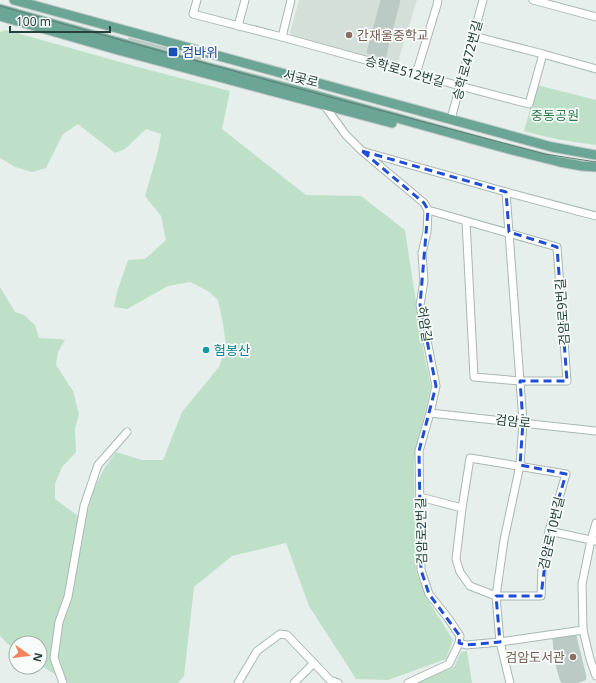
<svg xmlns="http://www.w3.org/2000/svg" width="596" height="683" viewBox="0 0 596 683" font-family="'Noto Sans','Noto Sans KR',sans-serif">
	<style>
		.built { fill: #d4dfda }
		.green { fill: #bfe0c8 }
		.building { fill: #bbcac4; stroke: #b8c9c2 }
		.lines { fill: none; stroke-linecap: round; stroke-linejoin: round }
		.minor-casing { stroke: #a8b8b2; stroke-width: 9 }
		.major-casing { stroke: #c2cac8; stroke-width: 11 }
		.minor { stroke: #fff; stroke-width: 7 }
		.major { stroke: #6aa596; stroke-width: 9 }
		.tram { stroke: #5f7d75; stroke-width: 1 }
		.marked { fill: none; stroke: #1d4ed8; stroke-width: 3; stroke-dasharray: 8 5; stroke-linejoin: round }
		.education-dot { fill: #8d6e63; stroke: #f7fbf9; stroke-width: 1.5 }
		.transit-dot { fill: #1a4fb4; stroke: #f7fbf9; stroke-width: 1.5 }
		.culture-dot { fill: #0f9aa8; stroke: #f7fbf9; stroke-width: 1.5 }
		.labels { text-anchor: middle; stroke-width: 3.5; stroke-linejoin: round; paint-order: stroke }
		.education-label { font-size: 13px; fill: #785e54; stroke: #f7fbf9; text-anchor: start }
		.transit-label { font-size: 13px; fill: #164399; stroke: #f7fbf9; text-anchor: start }
		.street-label { font-size: 13px; fill: #24423a; stroke: #f7fbf9 }
		.park-label { font-size: 13px; fill: #2d7a4b; stroke: #f7fbf9 }
		.culture-label { font-size: 13px; fill: #0d838f; stroke: #f7fbf9; text-anchor: start }
	</style>
	<rect width="100%" height="100%" fill="#e6efeb"/>
	<path class="built" d="M299,0H417L397,65L294,37L290,33Z"/>
	<g class="green">
		<path d="M6,30L138,67L230,91L222,129L306,195L361,196L405,230L424,354L431,386L414,459L416,571L426,597L453,640L446,659L388,680L356,679L309,606L286,543L232,556L194,587L184,676L178,683H69L40,665V643H16V650L12,648L0,636V287L15,312L24,315L35,325L39,338L60,339L65,340L58,352L56,365L73,391L79,414L75,429L76,452L62,467L55,484V499L81,518L88,510L93,491L105,467L116,452L142,460H163L182,412L219,367L226,345L223,324L218,300L208,291L190,282L168,286L127,309L114,307L117,292L128,260L145,259L166,240L161,216L145,196L158,151L161,134L146,129L125,149L115,153L78,124L63,134L46,168L32,172L15,167L0,158V32Z"/>
		<path d="M537,85L596,100V145C571,142 548,138 524,131Z"/>
		<path d="M467,651L472,683H417L454,667L461,652Z"/>
	</g>
	<g class="building">
		<path d="M381,0H400L385,58L367,53Z"/>
		<path d="M129,38L204,58V60L128,39Z"/>
		<path d="M576,636L586,677L585,680L576,683H562V681L561,682L555,661L553,639Z"/>
	</g>
	<g class="lines">
		<g class="minor-casing">
			<g id="minor">
				<path d="M197,0L193,14L282,37L460,86L529,104L543,54L596,69"/>
				<path d="M533,0L596,17"/>
				<path d="M238,26L245,0"/>
				<path d="M473,36L543,54"/>
				<path d="M282,37L291,0"/>
				<path d="M416,74L437,5L438,0"/>
				<path d="M324,105L346,135L362,151L424,203L428,210L427,232L422,253L424,281L420,305L436,386L430,413L419,451L421,570L429,594L448,618L460,636L459,643L449,664L408,683"/>
				<path d="M451,119L483,0"/>
				<path d="M365,152L506,192L596,216"/>
				<path d="M506,192L523,422L520,465L504,540L496,596L500,642L510,683"/>
				<path d="M428,210L557,247L567,381H520L474,377L466,221"/>
				<path d="M430,413L596,431"/>
				<path d="M470,458L566,474L549,531L542,568L541,596H496L470,586L460,572L456,559L462,508Z"/>
				<path d="M420,497L462,508"/>
				<path d="M596,523L591,540L582,584L583,630L590,659L596,676"/>
				<path d="M549,531L596,541"/>
				<path d="M459,643L466,645L500,642L583,630"/>
				<path d="M63,683L54,658L59,622L68,597L84,506L98,465L127,432"/>
				<path d="M238,683L257,651L280,634L287,635L330,680L338,683"/>
				<path d="M294,683L314,663"/>
			</g>
		</g>
		<g class="major-casing">
			<g id="major">
				<path d="M14,0L552,147L596,155"/>
				<path d="M0,9L207,67L318,96L501,147L560,162L582,166L596,167"/>
				<path d="M0,16L118,50L392,123"/>
			</g>
		</g>
		<use href="#minor" class="minor"/>
		<use href="#major" class="major"/>
		<path class="tram" d="M0,6C181,58 363,106 545,154L596,162"/>
	</g>
	<path class="marked" d="M362,151L506,192L509,232L557,247L567,381H520L523,422L520,465L566,474L549,531L541,596H496L500,642L466,645L459,643L460,636L429,594L421,570L419,451L436,386L420,305L428,210L424,203Z"/>
	<g class="education-dot">
		<circle cx="349" cy="35" r="4"/>
		<circle cx="573" cy="657" r="4"/>
	</g>
	<rect class="transit-dot" x="168" y="47" width="10" height="10" rx="2"/>
	<circle class="culture-dot" cx="206" cy="350" r="4"/>
	<g class="labels">
		<g class="education-label">
			<text x="357" y="40">간재울중학교</text>
			<text x="565" y="662" text-anchor="end">검암도서관</text>
		</g>
		<g class="transit-label">
			<text x="182" y="57">검바위</text>
		</g>
		<g class="street-label">
			<text transform="translate(467 60) rotate(-75)" y="5">승학로472번길</text>
			<text transform="translate(405 71) rotate(16)" y="5">승학로512번길</text>
			<text transform="translate(301 78) rotate(14)" y="5">서곶로</text>
			<text transform="translate(562 312) rotate(-94)" y="5">검암로9번길</text>
			<text transform="translate(425 324) rotate(81)" y="5">허암길</text>
			<text transform="translate(513 421) rotate(6)" y="5">검암로</text>
			<text transform="translate(421 531) rotate(-91)" y="5">검암로2번길</text>
			<text transform="translate(551 533) rotate(-77)" y="5">검암로10번길</text>
		</g>
		<g class="park-label">
			<text x="555" y="120">중동공원</text>
		</g>
		<g class="culture-label">
			<text x="214" y="355">험봉산</text>
		</g>
	</g>
	<g transform="translate(28 655) rotate(104)"><circle r="19" fill="#f7fbf9" stroke="#a3b1ad"/>
	<path d="M0-3L7 15L0 10L-7 15Z" fill="#f4845f"/>
	<text y="-6" font-size="11" font-weight="bold" text-anchor="middle" fill="#24423a">N</text>
	</g>
	<path d="M10 26v6h100v-6" fill="none" stroke="#24423a" stroke-width="2"/>
	<text x="16" y="26" font-size="12" fill="#24423a" stroke="#f7fbf9" stroke-width="3" paint-order="stroke">100 m</text>
</svg>
